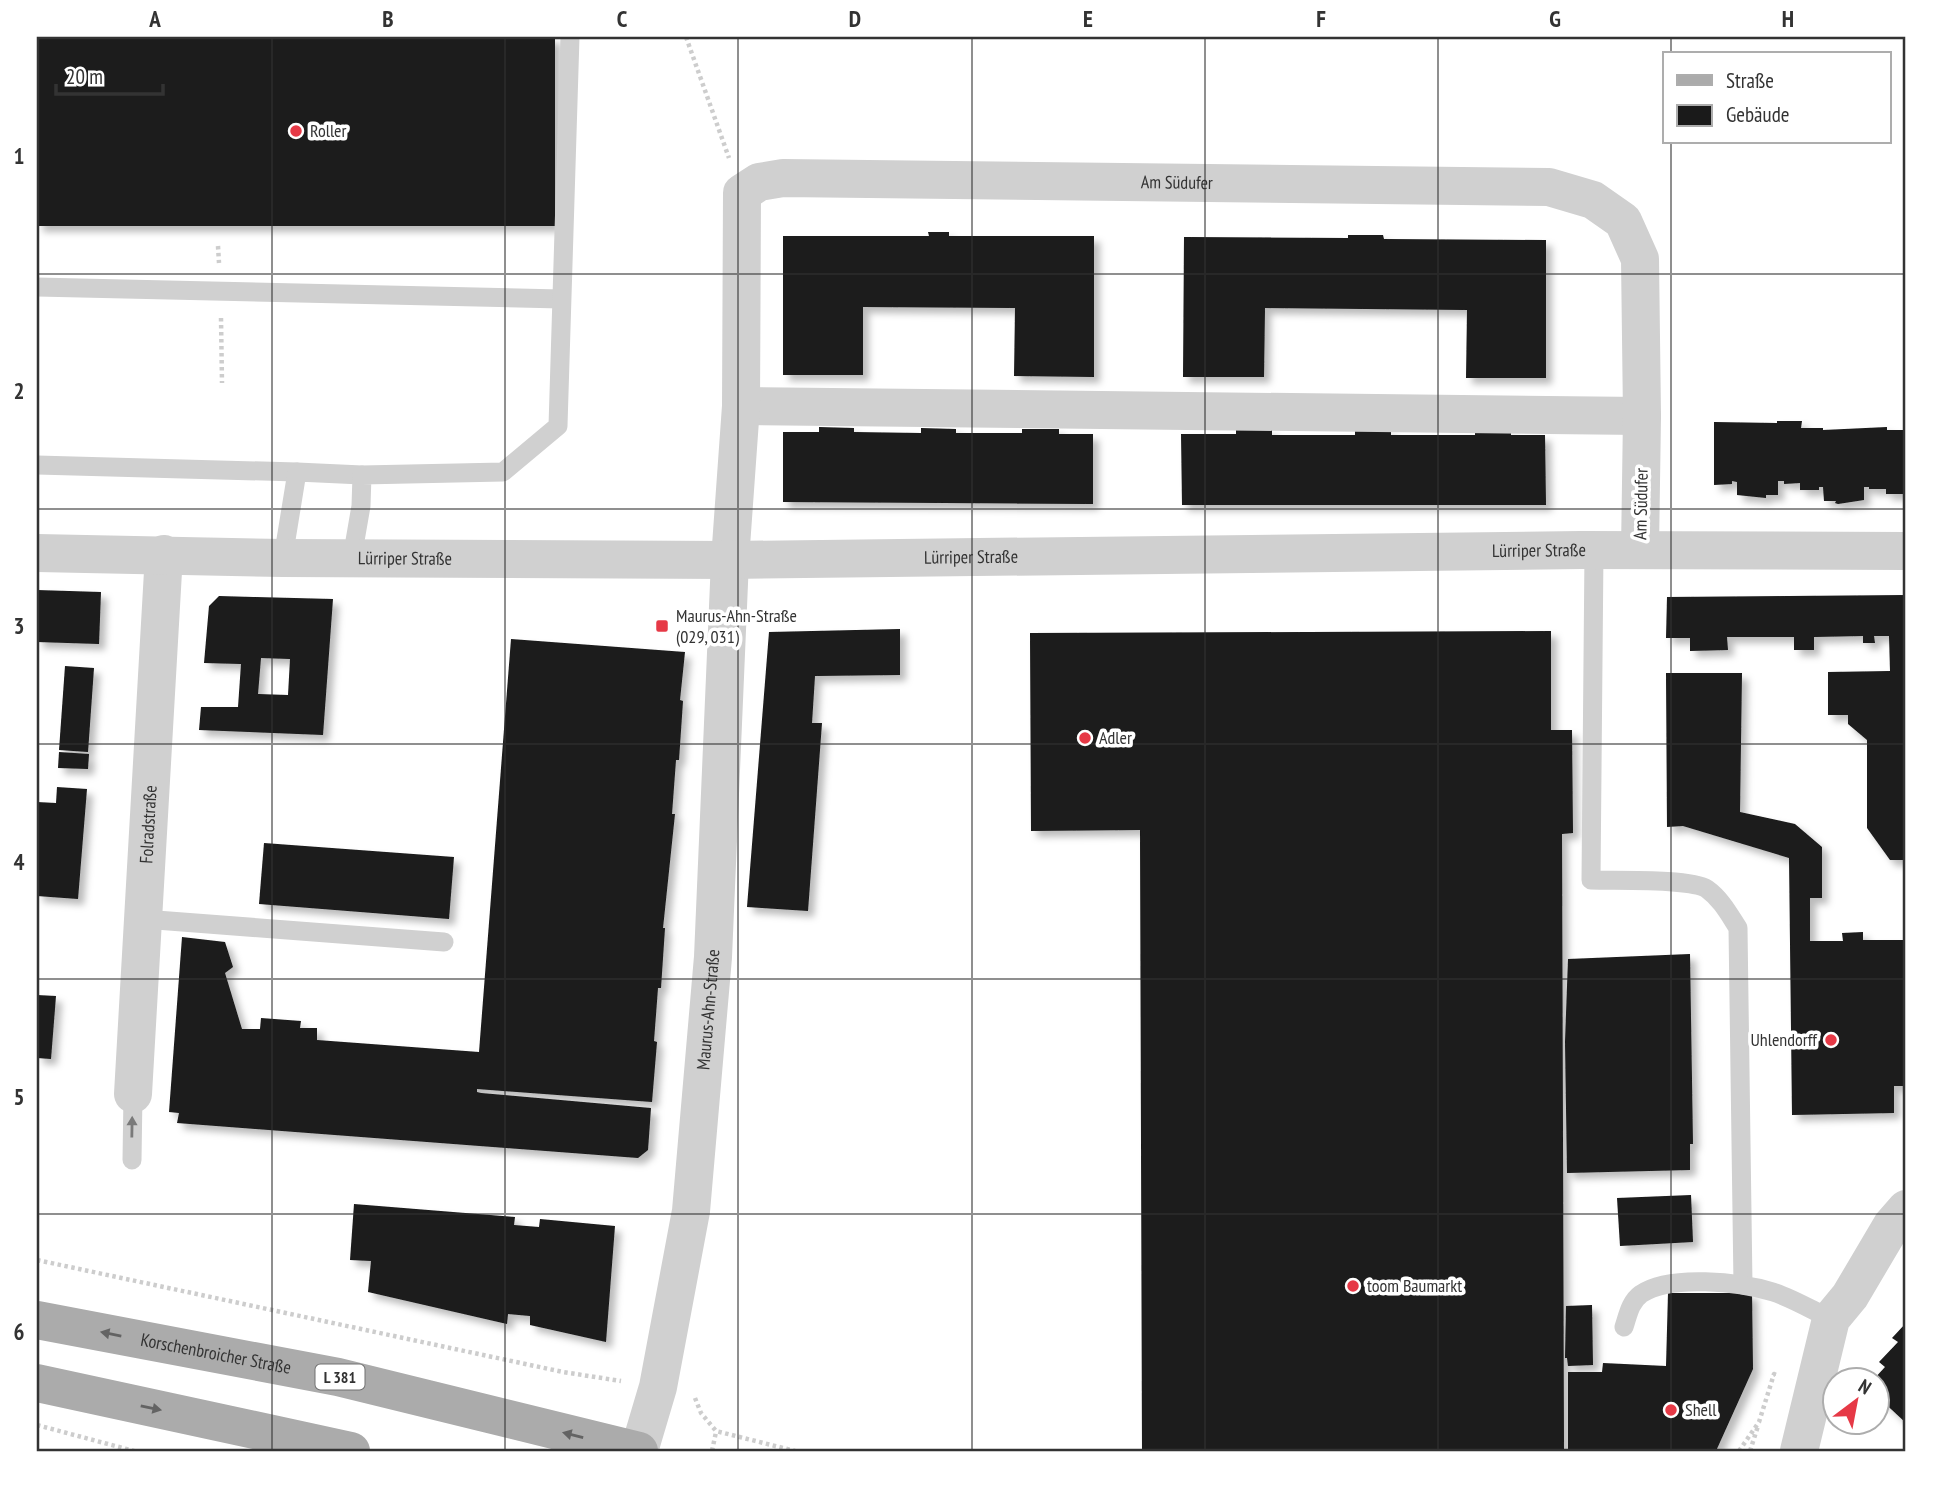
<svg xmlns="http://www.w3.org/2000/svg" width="1943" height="1488" viewBox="0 0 1943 1488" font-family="'PT Sans Narrow',sans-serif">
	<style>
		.building { fill: #1a1a1a; fill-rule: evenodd; filter: url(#shadow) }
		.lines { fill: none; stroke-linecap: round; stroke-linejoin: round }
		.path { stroke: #cdcdcd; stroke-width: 4.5; stroke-dasharray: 3.5 3.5; stroke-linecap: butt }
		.service { stroke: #d0d0d0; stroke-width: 19 }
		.minor { stroke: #d0d0d0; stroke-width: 38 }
		.tertiary { stroke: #d0d0d0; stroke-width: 38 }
		.primary { stroke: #ababab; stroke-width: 38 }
		.oneway { fill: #7a7a7a }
		.oneway2 { fill: #636363 }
		.grid { fill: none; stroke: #333; stroke-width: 2; stroke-opacity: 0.55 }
		.poi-dot { fill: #e63946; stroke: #fff; stroke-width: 2.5 }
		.labels { text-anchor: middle; stroke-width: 7; stroke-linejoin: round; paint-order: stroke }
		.shield { fill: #fff; stroke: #707070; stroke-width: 2 }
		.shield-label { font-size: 16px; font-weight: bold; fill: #333 }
		.poi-label { font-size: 18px; fill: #333; stroke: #fff; text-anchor: start }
		.street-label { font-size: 18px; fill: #333; stroke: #fff }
		.neatline { fill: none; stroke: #333; stroke-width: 2.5 }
		.grid-label { font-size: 23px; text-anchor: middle; font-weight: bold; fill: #333 }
	</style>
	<defs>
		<filter id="shadow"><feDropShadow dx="6" dy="6" stdDeviation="3.5" flood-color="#0004"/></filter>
	</defs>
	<rect width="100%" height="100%" fill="#fff"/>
	<g class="building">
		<rect x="37" y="37" width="518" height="189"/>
		<path d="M928,232H949V236H1094V377L1014,376L1015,308L863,307V375H783V236H929Z"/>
		<path d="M1348,235H1383L1384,239L1546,240V378H1466L1467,310L1265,308L1264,377H1183L1184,237L1348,238Z"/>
		<path d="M1777,421H1802L1801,428H1823V430L1887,427V430H1906V494H1886V489H1869V487H1864V500L1838,504L1835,503L1836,501H1824L1823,487H1819V490H1800V483L1784,484V481H1778V495H1766V498L1737,495V482L1732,481V484L1714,485V422L1777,423Z"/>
		<path d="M819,427L854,428V432L921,433V428L956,429V433H1022V429H1059V434H1093V504L783,502V432H819Z"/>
		<path d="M1236,430H1272V435H1355V430H1391V435H1475V431H1511V435H1545L1546,505H1182L1181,434H1236Z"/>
		<path d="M37,590L101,592L99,644L37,642Z"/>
		<path d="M1906,595V860H1890L1867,828V740L1848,724V715H1828V672L1890,671L1889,636H1874L1875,643H1863V636L1814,637V650H1794V637H1727L1728,650L1690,651V638H1666L1667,597Z"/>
		<path d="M219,596L333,599L323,735L199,730L201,707H238L241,664L204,663L209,606ZM261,658L290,659L288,695L258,694Z"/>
		<path d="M900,629V675L815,676L812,723H822L808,911L747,907L769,632Z"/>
		<path d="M1551,631V730H1572L1573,833L1562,834L1564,1451H1142L1140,830L1031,831L1030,633Z"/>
		<path d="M511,639L685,652L680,700L683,701L679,760H676L672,814H675L663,928H665L661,988H658L654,1041L657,1042L652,1102L477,1089V1092L481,1093L651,1108L648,1150L638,1158L177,1123L179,1113L169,1112L182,937L225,942L233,967L225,973L242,1029H260L261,1018L301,1021L300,1028H317V1040L479,1052Z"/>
		<path d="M65,666L94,668L88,752L59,750Z"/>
		<path d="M1666,673H1742L1740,812L1795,824L1822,847V898H1810V941H1843L1842,933L1863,932V940H1906V1086H1894V1113L1792,1115L1789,858L1683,826L1667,827Z"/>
		<path d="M59,752L89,754L88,769L58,768Z"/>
		<path d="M57,787L87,789L78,899L37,896V802L56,803Z"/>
		<path d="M264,843L454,857L449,919L259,904Z"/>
		<path d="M1690,954L1693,1144H1690V1170L1567,1173L1565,1042L1568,959Z"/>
		<path d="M37,995L56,996L51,1059L37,1058Z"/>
		<path d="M1691,1195L1693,1242L1620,1246L1617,1198Z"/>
		<path d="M354,1204L515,1217L514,1225L539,1227L540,1219L615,1226L606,1342L530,1325V1316L508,1314L507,1324L368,1292L371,1261L350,1260Z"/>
		<path d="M1668,1293H1752L1753,1369L1716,1451H1568V1372H1602L1603,1363L1666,1366Z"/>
		<path d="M1592,1305L1593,1365L1568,1366L1567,1358H1565L1566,1306Z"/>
		<path d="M1906,1323V1423L1877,1396V1380H1873L1885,1367L1879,1362L1898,1342L1892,1338Z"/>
	</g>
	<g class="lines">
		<g class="path">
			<path d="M686,37L729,158"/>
			<path d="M218,246L219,263"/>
			<path d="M221,318L222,383"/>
			<path d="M37,1260L563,1372L621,1381"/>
			<path d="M695,1398L701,1413L716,1431L795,1451"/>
			<path d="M37,1425L134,1451"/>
			<path d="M712,1451L716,1432"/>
			<path d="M1739,1451L1759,1422L1774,1374L1778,1376"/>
			<path d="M1750,1451L1758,1426"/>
		</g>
		<g class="service">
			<path d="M37,287L561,299"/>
			<path d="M37,465L297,472"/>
			<path d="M1594,551L1591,880C1615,881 1690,878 1707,889C1721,899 1729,914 1738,928L1743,1285"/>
			<path d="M283,558L297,472L362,475"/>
			<path d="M352,558L361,506L362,475L503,472L558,426L570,37"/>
			<path d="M143,919L444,942"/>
			<path d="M132,1160L133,1094"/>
			<path d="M1624,1327C1628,1315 1630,1302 1641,1294C1670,1274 1740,1282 1773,1292C1792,1298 1812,1310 1831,1319"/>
		</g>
		<g class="minor">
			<path d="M741,406L1642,416"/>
			<path id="s1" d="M133,1094L164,554"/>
			<path id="s2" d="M639,1451L658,1387L691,1211L713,957L730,560L741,406L742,193L759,182L783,178L1549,187L1593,200L1623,221L1640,259L1642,416L1640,550"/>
			<path d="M1799,1451L1831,1319L1850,1296L1892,1225L1906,1209"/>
		</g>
		<path class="tertiary" id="s3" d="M37,553L283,558L730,560L1581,550L1906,551"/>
		<g class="primary">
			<path id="s4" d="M37,1320L338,1377L639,1451"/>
			<path d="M37,1383L351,1451"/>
		</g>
	</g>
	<defs><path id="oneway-solid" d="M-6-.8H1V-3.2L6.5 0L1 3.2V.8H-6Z" transform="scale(1.75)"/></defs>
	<use class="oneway" href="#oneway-solid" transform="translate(132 1127) rotate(-89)"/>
	<g class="oneway2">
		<use href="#oneway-solid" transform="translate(111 1334) rotate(-169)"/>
		<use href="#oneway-solid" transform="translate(151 1408) rotate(12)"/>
		<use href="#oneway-solid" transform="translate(573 1435) rotate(-166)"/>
	</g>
	<path class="grid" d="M272,37V1451M505,37V1451M738,37V1451M972,37V1451M1205,37V1451M1438,37V1451M1671,37V54M1671,142V1451M37,274H1906M37,509H1906M37,744H1906M37,979H1906M37,1214H1906"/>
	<g class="poi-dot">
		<circle cx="296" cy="131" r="7"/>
		<rect x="655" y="619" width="14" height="14" rx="3.5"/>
		<circle cx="1085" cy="738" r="7"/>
		<circle cx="1831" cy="1040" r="7"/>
		<circle cx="1353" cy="1286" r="7"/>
		<circle cx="1671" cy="1410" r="7"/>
	</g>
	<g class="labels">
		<rect class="shield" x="315.5" y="1364.5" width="49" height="25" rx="5"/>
		<g class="shield-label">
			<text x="340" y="1383">L 381</text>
		</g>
		<g class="poi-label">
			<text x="310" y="137">Roller</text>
			<text x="676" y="622">Maurus-Ahn-Straße<tspan x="676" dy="21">(029, 031)</tspan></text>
			<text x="1099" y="744">Adler</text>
			<text x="1817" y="1046" text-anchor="end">Uhlendorff</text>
			<text x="1367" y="1292">toom Baumarkt</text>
			<text x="1685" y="1416">Shell</text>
		</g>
		<g class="street-label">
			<text dy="6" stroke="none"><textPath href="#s2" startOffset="1704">Am Südufer</textPath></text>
			<text transform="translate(1641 504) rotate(-89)" y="6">Am Südufer</text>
			<text dy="6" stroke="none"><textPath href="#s3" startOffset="1502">Lürriper Straße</textPath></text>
			<text dy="6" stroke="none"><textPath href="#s3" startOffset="368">Lürriper Straße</textPath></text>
			<text dy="6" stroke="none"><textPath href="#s3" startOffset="934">Lürriper Straße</textPath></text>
			<text dy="6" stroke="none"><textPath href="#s1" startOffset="270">Folradstraße</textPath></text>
			<text dy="6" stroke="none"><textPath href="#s2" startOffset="448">Maurus-Ahn-Straße</textPath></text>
			<text dy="6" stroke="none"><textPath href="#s4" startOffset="182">Korschenbroicher Straße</textPath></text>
		</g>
	</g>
	<rect width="1943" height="1488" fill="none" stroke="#ffffff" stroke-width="77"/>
	<rect x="1663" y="52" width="228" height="91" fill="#ffffff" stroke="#adadad" stroke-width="2"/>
	<rect x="1677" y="75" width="35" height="10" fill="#ababab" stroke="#adadad" stroke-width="2"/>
	<text x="1726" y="88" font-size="21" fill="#333333">Straße</text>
	<rect x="1677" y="105" width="35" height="21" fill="#1a1a1a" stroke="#adadad" stroke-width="2"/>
	<text x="1726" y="122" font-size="21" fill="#333333">Gebäude</text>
	<g transform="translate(1856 1401) rotate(32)"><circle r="33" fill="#ffffff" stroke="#adadad" stroke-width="2"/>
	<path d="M0-5L12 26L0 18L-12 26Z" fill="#e63946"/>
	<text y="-10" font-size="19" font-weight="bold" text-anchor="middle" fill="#333333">N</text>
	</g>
	<path d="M56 84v10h107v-10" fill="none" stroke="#333333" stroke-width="3.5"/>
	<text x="66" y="84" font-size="21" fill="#333333" stroke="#ffffff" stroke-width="5" paint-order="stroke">20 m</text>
	<rect x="38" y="38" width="1866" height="1412" class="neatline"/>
	<g class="grid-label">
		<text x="155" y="27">A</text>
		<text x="388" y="27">B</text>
		<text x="622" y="27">C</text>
		<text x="855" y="27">D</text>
		<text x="1088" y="27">E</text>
		<text x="1321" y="27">F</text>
		<text x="1555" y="27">G</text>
		<text x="1788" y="27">H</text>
		<text x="19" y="164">1</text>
		<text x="19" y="399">2</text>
		<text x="19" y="634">3</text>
		<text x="19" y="870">4</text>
		<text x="19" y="1105">5</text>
		<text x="19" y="1340">6</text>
	</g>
</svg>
